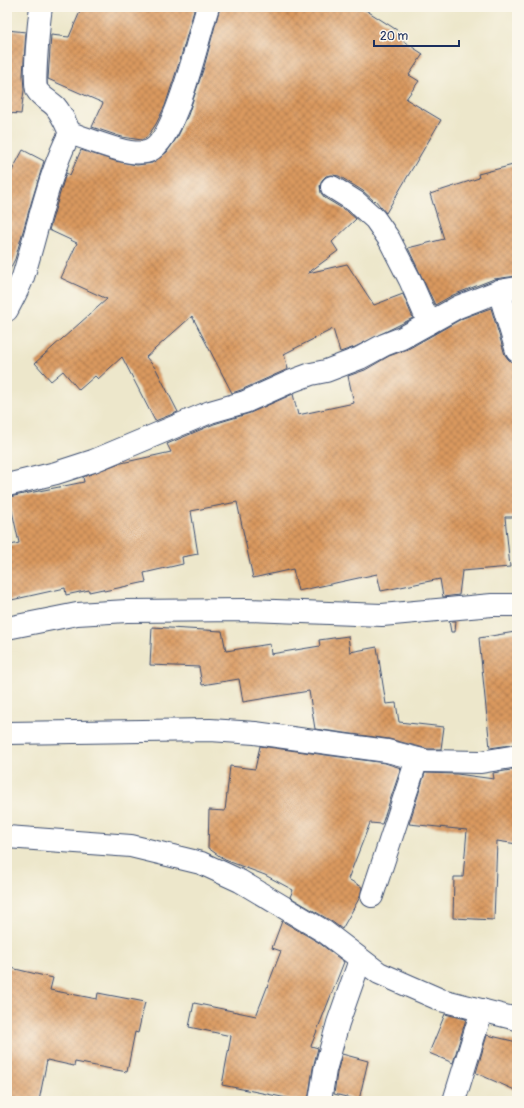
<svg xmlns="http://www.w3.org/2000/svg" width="524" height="1108" viewBox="0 0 524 1108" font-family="Pangolin,sans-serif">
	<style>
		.building { fill: url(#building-cross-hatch) }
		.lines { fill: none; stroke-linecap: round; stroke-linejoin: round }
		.minor-casing { stroke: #3a4b6e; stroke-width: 24 }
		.minor { stroke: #fff; stroke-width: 22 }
	</style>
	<defs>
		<pattern id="building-cross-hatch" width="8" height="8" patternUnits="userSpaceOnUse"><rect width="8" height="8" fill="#da995e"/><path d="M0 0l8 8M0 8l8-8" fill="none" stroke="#b07d51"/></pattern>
	</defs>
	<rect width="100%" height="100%" fill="#fbf7ec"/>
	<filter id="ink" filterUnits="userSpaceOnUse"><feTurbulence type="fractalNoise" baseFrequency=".025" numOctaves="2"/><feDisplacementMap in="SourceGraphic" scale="8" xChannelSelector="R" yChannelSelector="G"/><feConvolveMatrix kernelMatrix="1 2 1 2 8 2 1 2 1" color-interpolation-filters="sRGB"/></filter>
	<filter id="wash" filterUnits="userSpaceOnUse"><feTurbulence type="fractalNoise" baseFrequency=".012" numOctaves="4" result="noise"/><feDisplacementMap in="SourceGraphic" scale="16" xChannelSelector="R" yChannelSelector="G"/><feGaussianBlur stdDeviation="0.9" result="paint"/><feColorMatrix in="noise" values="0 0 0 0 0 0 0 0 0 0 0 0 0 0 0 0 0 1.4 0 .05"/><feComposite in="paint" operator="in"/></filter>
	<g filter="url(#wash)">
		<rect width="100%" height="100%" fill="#ede7cb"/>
		<g id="blocks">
			<g class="building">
				<path d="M82,7H195L180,60L165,106L156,124L148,136L142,140L122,137L92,127L103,103L48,79L51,35L69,37Z"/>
				<path d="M220,7H361L403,34L400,39L423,54L409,75L419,81L406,99L441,120L386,213L375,200L374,201L363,191L339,176L332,175L326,176L322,180L320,186L321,193L325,198L348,212L356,219L332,242L338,251L308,273L347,264L374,305L403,294L413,318L355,347L340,352L333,329L284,354L288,369L241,390L232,393L192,316L146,357L156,369L178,412L155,421L122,357L98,379L95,376L79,390L63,371L51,381L35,363L107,299L61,278L77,243L49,230L66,173L70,175L81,150L115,161L137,165L152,163L167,152L178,136L188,115L204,67Z"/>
				<path d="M7,30L26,32L23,75L24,90L21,114L7,113Z"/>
				<path d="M23,150L44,161L32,200L15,259L7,275V180Z"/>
				<path d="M517,164V276L494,279L453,295L435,305L408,248L444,239L430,194L479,178L478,174Z"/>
				<path d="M491,308L505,355L509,360L517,363V517H505L510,567L462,571L459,595L443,597L440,579L381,591L377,574L298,591L293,569L253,578L237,502L191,511L198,554L182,557L183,564L144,573L146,582L104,591L103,589L89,592V590L66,595L65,588L7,601V546L19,543L9,497L84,482L83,477L117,464L171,452L167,444L214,424L250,413L293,394L298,415L354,403L348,376L365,370L389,356L408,349L463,318Z"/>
				<path d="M449,621H456L455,632H451Z"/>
				<path d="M152,627L222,631L226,651L270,644L271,654L320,646L319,640L348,636L350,652L377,647L386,704L396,703L399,722L444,727L441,749H428L389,739L315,729L309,691L243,702L239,679L202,685L199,667L150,665Z"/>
				<path d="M515,632L517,646V744L490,748L479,638Z"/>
				<path d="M260,746L385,763L401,768L382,824L370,823L348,879L362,887L360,897L342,929L331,921L290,897L293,890L265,875L225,860L208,848L209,810L225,811L230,766L255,769Z"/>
				<path d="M517,769V844L497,841L494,920L453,918L454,877H463L467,830L409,824L425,773L457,774L494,779L493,773Z"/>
				<path d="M282,921L318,942L344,962L311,1046L318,1048L313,1068L308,1101H302L222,1085L231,1036L189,1027L194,1003L256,1016L281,951L272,948Z"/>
				<path d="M7,967L53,978L50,990L97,999L98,993L145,1002L138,1033L135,1032L127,1072L75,1062L74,1066L47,1060L39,1101H7Z"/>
				<path d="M445,1014L466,1019L453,1063L429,1053Z"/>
				<path d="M487,1035L517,1042V1091L476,1073Z"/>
				<path d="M342,1054L368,1061L359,1100L334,1094L337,1073Z"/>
			</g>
		</g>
	</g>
	<g filter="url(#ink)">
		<use href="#blocks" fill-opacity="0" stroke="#3a4b6e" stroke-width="1"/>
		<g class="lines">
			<g class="minor-casing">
				<g id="minor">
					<path d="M41,7C39,20 33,82 37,90C41,97 50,101 55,106C62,114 66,124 70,133C89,139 127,156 146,152C176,146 198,35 208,7"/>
					<path d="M332,187L356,202L375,219L389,239L410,280L429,323"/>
					<path d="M499,291L517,351"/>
					<path d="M7,310C12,300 19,288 23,277C38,229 47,178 70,133"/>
					<path d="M7,485L56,473L93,461L210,412L245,402L292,381L311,374L326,371L360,358L384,345L402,338L458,307L499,291L517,288"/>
					<path d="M7,628L77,614L127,611L246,610L382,615L492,605H517"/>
					<path d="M7,733L210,730L255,733L387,751L426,761L481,762L517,756"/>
					<path d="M7,837L131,846L201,863L240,881L325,932L379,973L441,1000L517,1019"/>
					<path d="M372,896L417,759"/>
					<path d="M320,1101L325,1070L338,1023L360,960"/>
					<path d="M454,1101L482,1010"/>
				</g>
			</g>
			<use href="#minor" class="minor"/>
		</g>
	</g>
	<rect width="524" height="1108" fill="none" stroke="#fbf7ec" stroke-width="24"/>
	<path d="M374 40v6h85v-6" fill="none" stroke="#1b2f5e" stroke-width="2"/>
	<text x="380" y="40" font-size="12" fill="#1b2f5e" stroke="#fbf7ec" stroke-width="3" paint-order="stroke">20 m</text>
</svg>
